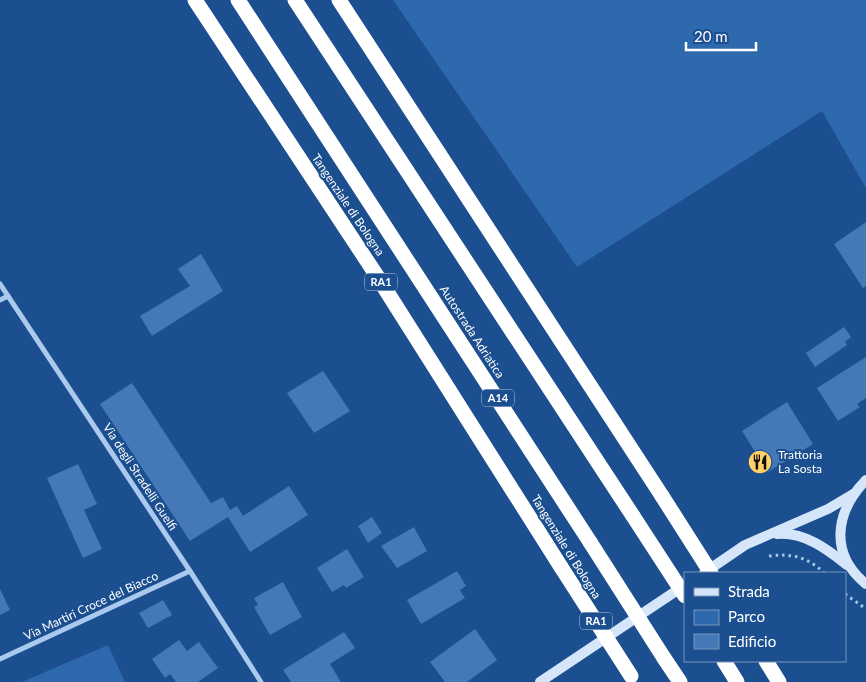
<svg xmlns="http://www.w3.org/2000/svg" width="866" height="682" viewBox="0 0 866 682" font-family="Lato,sans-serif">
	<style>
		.green { fill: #2e69ad }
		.building { fill: #4478b7 }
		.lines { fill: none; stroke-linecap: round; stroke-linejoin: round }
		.path { stroke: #a9c9ee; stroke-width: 3; stroke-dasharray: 2.5 4; stroke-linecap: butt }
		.street { stroke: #a9c9ee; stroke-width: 5 }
		.secondary { stroke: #d6e6fa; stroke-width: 10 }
		.highway { stroke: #fff; stroke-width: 15 }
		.highway-bridge { stroke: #fff; stroke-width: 15 }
		.labels { text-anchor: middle; stroke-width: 4; stroke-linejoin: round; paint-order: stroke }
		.shield { fill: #1b4f8f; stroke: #bbcadd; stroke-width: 1 }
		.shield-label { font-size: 11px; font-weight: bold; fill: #fff }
		.street-label { font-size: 12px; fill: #fff; stroke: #1b4f8f }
		.poi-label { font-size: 12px; fill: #fff; stroke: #1b4f8f; text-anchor: start }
	</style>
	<rect width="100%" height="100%" fill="#1b4f8f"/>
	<g class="green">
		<path d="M393,0H866V188L822,111L577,267Z"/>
		<path d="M108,645L125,682H22Z"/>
	</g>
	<g class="building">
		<path d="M866,222V286L863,288L834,244Z"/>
		<path d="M201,254L223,291L152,336L140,316L190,286L178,269Z"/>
		<path d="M844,327L851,337L845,342L847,345L815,367L806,353Z"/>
		<path d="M866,357V398L857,404L860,407L838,421L817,388Z"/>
		<path d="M323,371L350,411L314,433L287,393Z"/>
		<path d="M132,383L211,503L223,497L230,510L237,506L243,516L289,486L308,515L250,552L228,517L190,541L100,404Z"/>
		<path d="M787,402L813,444L768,472L742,431Z"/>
		<path d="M78,464L97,504L84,510L102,549L83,558L47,478Z"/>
		<path d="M372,517L382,533L368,543L358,526Z"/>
		<path d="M414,527L427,551L397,568L381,546Z"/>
		<path d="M347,549L364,577L346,588L344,585L332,592L317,568Z"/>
		<path d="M457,571L466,586L460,590L465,598L421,624L407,600Z"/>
		<path d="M283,582L302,617L270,635L254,607L258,605L254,598Z"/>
		<path d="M0,589L10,610L0,615Z"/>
		<path d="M163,600L172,615L148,628L139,613Z"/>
		<path d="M475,629L497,660L467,682H445L430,662Z"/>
		<path d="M344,632L355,648L330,664L341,682H291L283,670Z"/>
		<path d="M179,640L187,651L199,642L218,668L198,682H176L170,674L165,678L152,659Z"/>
	</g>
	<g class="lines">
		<g class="path">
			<path d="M769,556C791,553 808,557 824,573"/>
			<path d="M845,594L866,609"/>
		</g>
		<g class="street">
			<path d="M0,284L190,571L261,682"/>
			<path d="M0,300L8,296"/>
			<path d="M0,659L190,571"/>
		</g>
		<g class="secondary">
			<path d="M866,480C835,512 829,554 866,584"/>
			<path d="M777,534C805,532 827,549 847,565"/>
			<path d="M704,573L745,545L828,509L855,493"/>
			<path d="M540,682L685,585"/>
		</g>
		<g class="highway">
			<path d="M195,0L377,276L561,567"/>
			<path d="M238,0L590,542"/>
			<path d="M295,0L633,516"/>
			<path d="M339,0L662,496"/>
			<path d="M664,658L680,682"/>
			<path d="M724,661L737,682"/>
			<path d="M766,661L779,682"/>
		</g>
		<g class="highway-bridge">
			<path d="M662,496L711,573"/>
			<path d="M633,516L685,596"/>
			<path d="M590,542L664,658"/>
			<path d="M561,567L631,676"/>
		</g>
	</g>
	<defs>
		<g id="restaurant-disc" transform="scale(1.25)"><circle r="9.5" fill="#ffd166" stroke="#1b4f8f"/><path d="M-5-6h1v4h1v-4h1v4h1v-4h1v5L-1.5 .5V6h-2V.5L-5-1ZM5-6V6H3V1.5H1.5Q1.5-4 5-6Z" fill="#111"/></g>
	</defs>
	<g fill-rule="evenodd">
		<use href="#restaurant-disc" x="760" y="462"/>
	</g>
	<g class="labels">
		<g class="shield">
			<rect x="365" y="273.5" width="32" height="17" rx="4"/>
			<rect x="482" y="389.5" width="32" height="17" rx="4"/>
			<rect x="580" y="612.5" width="32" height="17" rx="4"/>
		</g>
		<g class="shield-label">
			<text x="381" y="286">RA1</text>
			<text x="498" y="402">A14</text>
			<text x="596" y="625">RA1</text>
		</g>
		<g class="street-label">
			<text transform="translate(348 205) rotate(56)" y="4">Tangenziale di Bologna</text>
			<text transform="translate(472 332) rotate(57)" y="4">Autostrada Adriatica</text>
			<text transform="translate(140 477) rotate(57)" y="4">Via degli Stradelli Guelfi</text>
			<text transform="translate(566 547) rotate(58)" y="4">Tangenziale di Bologna</text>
			<text transform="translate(91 606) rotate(-25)" y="4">Via Martiri Croce del Biacco</text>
		</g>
		<g class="poi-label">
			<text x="778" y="459">Trattoria<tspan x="778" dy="14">La Sosta</tspan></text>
		</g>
	</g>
	<rect x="684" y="572" width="162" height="90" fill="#1b4f8f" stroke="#7695bc"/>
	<rect x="694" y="588" width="25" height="8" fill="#d6e6fa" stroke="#7695bc"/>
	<text x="728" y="597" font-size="15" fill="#ffffff">Strada</text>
	<rect x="694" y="610" width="25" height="15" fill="#2e69ad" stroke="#7695bc"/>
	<text x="728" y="622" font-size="15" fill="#ffffff">Parco</text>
	<rect x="694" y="634" width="25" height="15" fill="#4478b7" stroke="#7695bc"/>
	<text x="728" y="647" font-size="15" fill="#ffffff">Edificio</text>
	<path d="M686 42v8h70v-8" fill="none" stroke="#ffffff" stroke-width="2.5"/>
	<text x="694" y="42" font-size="15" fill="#ffffff" stroke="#1b4f8f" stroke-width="4" paint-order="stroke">20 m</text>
</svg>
